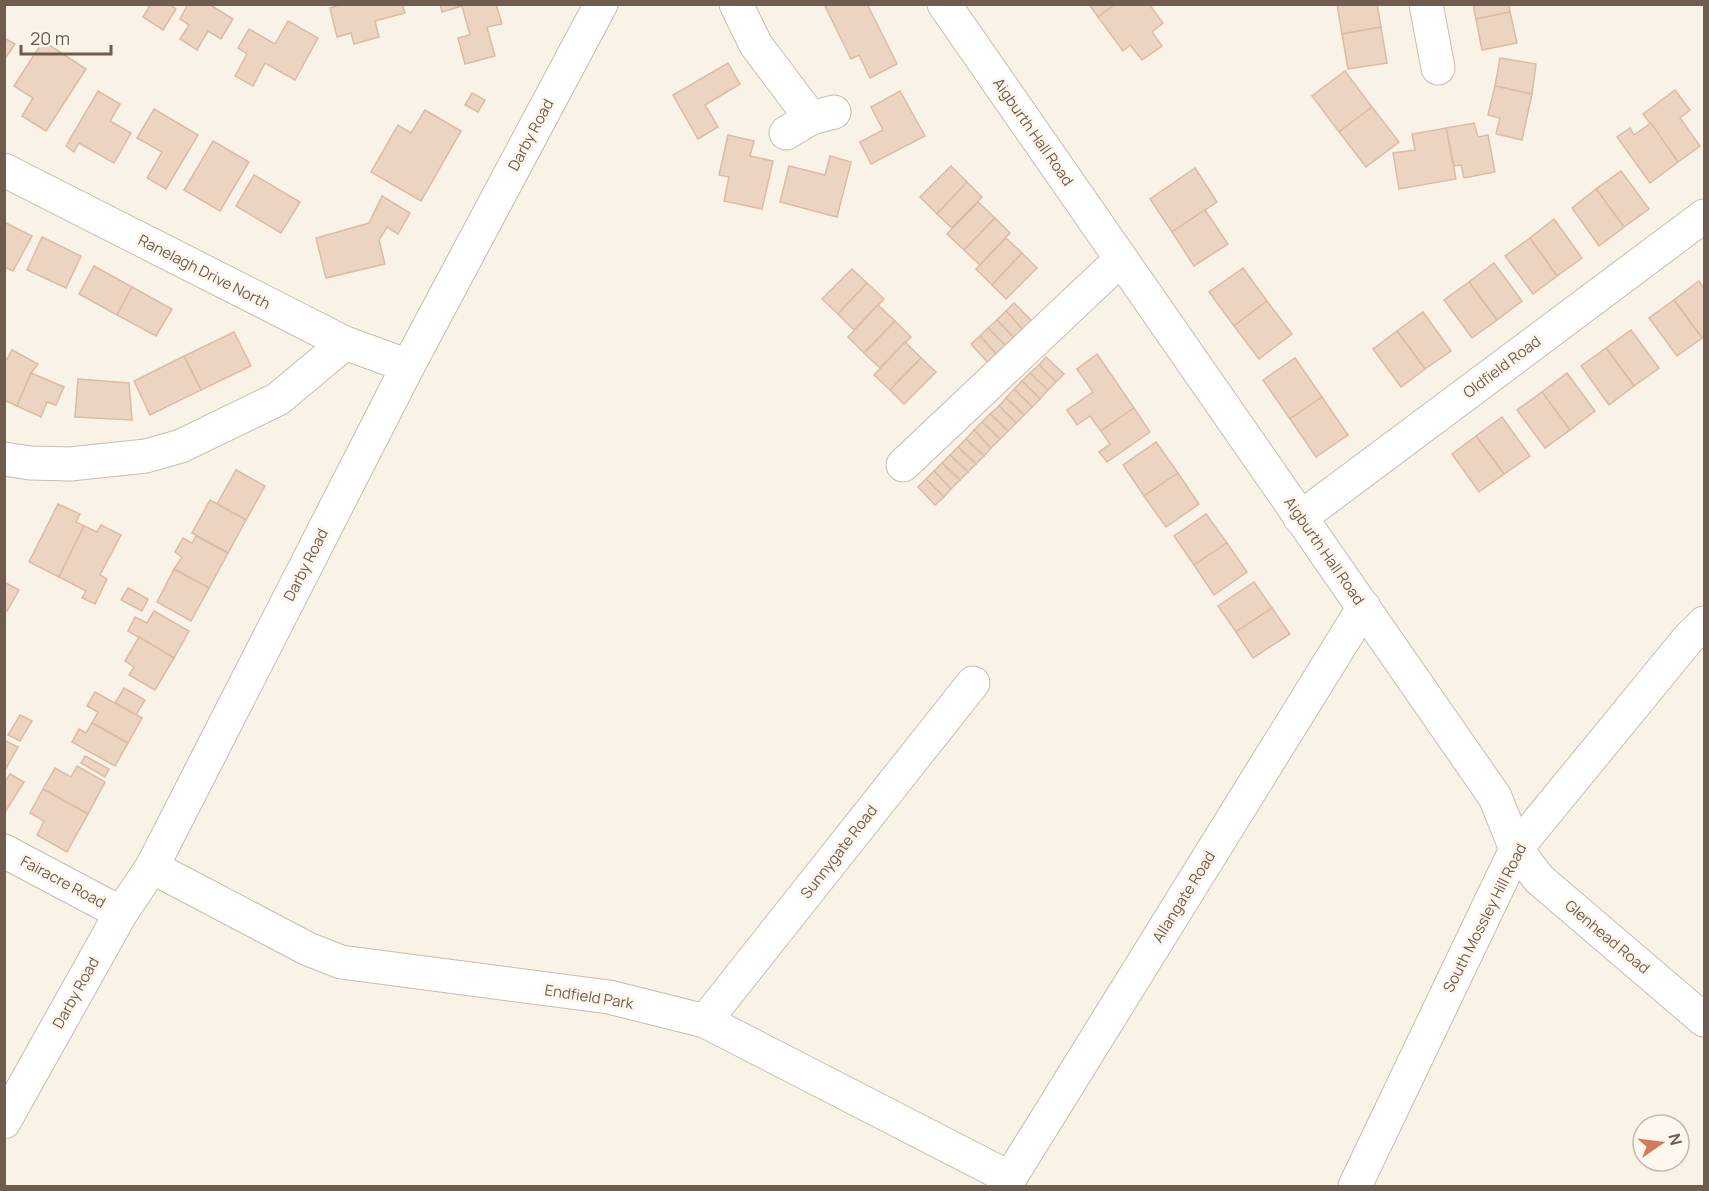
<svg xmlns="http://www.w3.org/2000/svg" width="1709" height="1191" viewBox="0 0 1709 1191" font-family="Manrope,sans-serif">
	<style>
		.building { fill: #ebd4c2; stroke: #dcbba5; stroke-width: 1.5 }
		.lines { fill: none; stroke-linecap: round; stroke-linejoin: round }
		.street-casing { stroke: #cabbae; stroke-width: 35 }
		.street { stroke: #fff; stroke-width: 33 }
		.labels { text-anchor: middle; stroke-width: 6; stroke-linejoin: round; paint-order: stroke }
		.street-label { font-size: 15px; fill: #705c4f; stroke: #fdf7ed }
	</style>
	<rect width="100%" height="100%" fill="#f9f3e7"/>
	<g class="building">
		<path d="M151,4H169L176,9L163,30L143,17Z"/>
		<path d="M188,4H209L233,19L221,39L208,31L197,50L180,39L189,25L180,19Z"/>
		<path d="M342,4H402L405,13L375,21L379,37L354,44L351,33L337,37L330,8Z"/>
		<path d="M440,4H496L502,24L487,27L495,56L465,64L458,38L470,35L462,6L442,12Z"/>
		<path d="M824,4H867L897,64L870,78L859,55L851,59Z"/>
		<path d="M1089,4H1115L1098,17Z"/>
		<path d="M1115,4H1149L1163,23L1152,32L1162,46L1142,60L1130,45L1123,51L1098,17Z"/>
		<path d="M1337,4H1377L1381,27L1342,34Z"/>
		<path d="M1473,4H1509L1510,12L1476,19Z"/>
		<path d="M1510,12L1517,43L1482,50L1476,19Z"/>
		<path d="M288,21L318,38L295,80L265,63L253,86L235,76L247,54L238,48L249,29L275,44Z"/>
		<path d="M1381,27L1387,63L1348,69L1342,34Z"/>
		<path d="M4,38L15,44L4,60Z"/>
		<path d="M43,41L86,69L46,131L22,116L33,98L14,86Z"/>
		<path d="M1500,58L1536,64L1532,94L1495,86Z"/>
		<path d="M728,63L740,84L705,105L718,127L698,139L673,95Z"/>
		<path d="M1345,71L1372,107L1339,132L1312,96Z"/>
		<path d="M1495,86L1532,94L1522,140L1496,134L1500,118L1488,115Z"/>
		<path d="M1675,90L1690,110L1680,118L1700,146L1678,162L1643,114Z"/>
		<path d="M98,91L120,104L110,121L131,133L114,163L79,143L74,152L66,146Z"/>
		<path d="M900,91L925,136L871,164L860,142L883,130L871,107Z"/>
		<path d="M472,93L485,100L478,112L465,105Z"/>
		<path d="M1372,107L1399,142L1366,167L1339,132Z"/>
		<path d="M154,109L198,135L166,189L147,178L162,152L137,138Z"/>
		<path d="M425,110L461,131L421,201L371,172L398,125L411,133Z"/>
		<path d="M1474,123L1478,137L1488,135L1495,172L1464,178L1461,165L1454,166L1446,128Z"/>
		<path d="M1651,123L1678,162L1650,183L1617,137L1630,128L1634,135Z"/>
		<path d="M1446,128L1456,179L1399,189L1393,153L1415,150L1412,134Z"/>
		<path d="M728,135L754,141L750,156L773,161L762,209L724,201L729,177L719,175Z"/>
		<path d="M213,141L249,162L220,211L184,190Z"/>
		<path d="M830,156L851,162L837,217L780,202L789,166L825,175Z"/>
		<path d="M951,166L967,182L937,214L920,197Z"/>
		<path d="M1195,168L1217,202L1172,232L1150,199Z"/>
		<path d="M1621,171L1649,209L1624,227L1596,189Z"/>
		<path d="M254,175L300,202L281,233L236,206Z"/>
		<path d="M967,182L982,197L952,228L937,214Z"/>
		<path d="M1596,189L1624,227L1599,246L1572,208Z"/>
		<path d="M382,196L410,213L398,234L387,227L379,240L385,264L326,278L316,238L369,223Z"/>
		<path d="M978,202L995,218L964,250L947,234Z"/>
		<path d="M1205,210L1228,244L1194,266L1172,232Z"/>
		<path d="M995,218L1010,233L980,265L964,250Z"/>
		<path d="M1554,219L1582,258L1557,276L1530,238Z"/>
		<path d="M4,222L32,236L13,271L4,267Z"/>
		<path d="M42,237L81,256L66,288L27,270Z"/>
		<path d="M1006,238L1022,253L992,285L976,269Z"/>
		<path d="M1530,238L1557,276L1533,294L1505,256Z"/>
		<path d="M1022,253L1037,268L1006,299L992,285Z"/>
		<path d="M1494,263L1522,301L1497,320L1469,282Z"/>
		<path d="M94,266L132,287L117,315L79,294Z"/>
		<path d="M1243,268L1267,301L1234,326L1209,292Z"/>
		<path d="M852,269L867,283L838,314L822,299Z"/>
		<path d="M1699,281L1704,289V336L1702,338L1674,300Z"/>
		<path d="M1469,282L1497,320L1472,338L1444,300Z"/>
		<path d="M867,283L884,299L854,330L838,314Z"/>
		<path d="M132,287L172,309L156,336L117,315Z"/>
		<path d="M1674,300L1702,338L1677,356L1649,318Z"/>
		<path d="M1267,301L1292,334L1259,359L1234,326Z"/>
		<path d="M1014,303L1034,323L1025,332L1006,311Z"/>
		<path d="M878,305L895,321L864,353L848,337Z"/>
		<path d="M1006,311L1025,332L1016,340L997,320Z"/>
		<path d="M1423,312L1451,351L1425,369L1397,331Z"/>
		<path d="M997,320L1016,340L1008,348L988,328Z"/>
		<path d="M895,321L911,337L880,368L864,353Z"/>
		<path d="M988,328L1008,348L999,357L980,336Z"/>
		<path d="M1631,330L1659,368L1634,386L1606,348Z"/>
		<path d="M1397,331L1425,369L1401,387L1373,349Z"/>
		<path d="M234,332L251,366L201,390L184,356Z"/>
		<path d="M980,336L999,357L990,365L971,344Z"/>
		<path d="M905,342L921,358L890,390L874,375Z"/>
		<path d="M1606,348L1634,386L1609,405L1581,366Z"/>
		<path d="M12,350L38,364L31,373L17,406L4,400V358L7,359Z"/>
		<path d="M1097,354L1134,408L1101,431L1090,416L1077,425L1067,410L1093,392L1077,369Z"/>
		<path d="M184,356L201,390L150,415L134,381Z"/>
		<path d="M1046,357L1064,374L1056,382L1039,365Z"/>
		<path d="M921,358L936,372L904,404L890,390Z"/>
		<path d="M1295,358L1322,397L1290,419L1263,380Z"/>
		<path d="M1039,365L1056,382L1048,390L1030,373Z"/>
		<path d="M31,373L64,387L56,405L47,402L41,417L17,406Z"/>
		<path d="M1030,373L1048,390L1040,399L1022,381Z"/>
		<path d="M1567,373L1595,411L1570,430L1542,392Z"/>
		<path d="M78,379L129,383L132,420L75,417Z"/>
		<path d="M1022,381L1040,399L1032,407L1014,389Z"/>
		<path d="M1014,389L1032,407L1024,415L1006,398Z"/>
		<path d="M1542,392L1570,430L1545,448L1517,410Z"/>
		<path d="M1322,397L1348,435L1316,457L1290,419Z"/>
		<path d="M1006,398L1024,415L1016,423L999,406Z"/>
		<path d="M999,406L1016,423L1008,431L990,414Z"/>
		<path d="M1134,408L1150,432L1107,462L1099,452L1110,444L1101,431Z"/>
		<path d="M990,414L1008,431L1000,439L982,422Z"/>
		<path d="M1502,417L1530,456L1504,474L1476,436Z"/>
		<path d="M982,422L1000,439L991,448L974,430Z"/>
		<path d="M974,430L991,448L984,456L966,439Z"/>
		<path d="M1476,436L1504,474L1479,492L1452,454Z"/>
		<path d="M966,439L984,456L976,464L958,447Z"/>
		<path d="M1156,442L1178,473L1144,496L1123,465Z"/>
		<path d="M958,447L976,464L968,472L950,455Z"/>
		<path d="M950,455L968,472L960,480L942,463Z"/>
		<path d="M942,463L960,480L951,489L934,471Z"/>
		<path d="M236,470L265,486L246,520L217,504Z"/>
		<path d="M934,471L951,489L944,497L926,479Z"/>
		<path d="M1178,473L1199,504L1166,527L1144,496Z"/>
		<path d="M926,479L944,497L935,505L918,487Z"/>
		<path d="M210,500L246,520L228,553L192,533Z"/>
		<path d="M58,504L80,514L76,522L84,526L59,577L29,562Z"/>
		<path d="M1206,514L1227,543L1194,565L1174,536Z"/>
		<path d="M101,525L121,535L100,575L107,579L95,604L82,598L86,591L59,577L84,526L97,532Z"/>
		<path d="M196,536L228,553L209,588L174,569L182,557L175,552L183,538L192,543Z"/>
		<path d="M1227,543L1247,572L1214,595L1194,565Z"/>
		<path d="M174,569L209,588L191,621L157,602Z"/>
		<path d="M4,582L19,590L7,611L4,610Z"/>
		<path d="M1254,582L1272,608L1236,632L1218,606Z"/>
		<path d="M128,588L148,599L142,611L121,600Z"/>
		<path d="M1272,608L1290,634L1253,658L1236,632Z"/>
		<path d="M154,611L189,631L174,658L128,631L135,617L147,623Z"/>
		<path d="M139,637L174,658L155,690L129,675L134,667L125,661Z"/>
		<path d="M124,688L145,700L136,715L115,703Z"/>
		<path d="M95,692L142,718L128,743L92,723L98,712L87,706Z"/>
		<path d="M20,715L32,721L20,741L8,735Z"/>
		<path d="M92,723L128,743L115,766L72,742L79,729L86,733Z"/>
		<path d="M4,740L18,747L4,772Z"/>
		<path d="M85,756L109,769L105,777L81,763Z"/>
		<path d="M77,766L105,782L88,814L43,789L55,768L71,777Z"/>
		<path d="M10,774L24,782L4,814V783Z"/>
		<path d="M43,789L88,814L67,852L37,835L44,821L30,813Z"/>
	</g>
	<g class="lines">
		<g class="street-casing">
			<g id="street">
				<path d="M736,4L756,45L811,118"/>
				<path d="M944,4L1495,797L1516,849L1539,879L1704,1020"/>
				<path d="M1426,4L1438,68"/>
				<path d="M786,133L811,118L834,112"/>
				<path d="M4,170L345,343L408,366"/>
				<path d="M4,459L30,463L70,464L146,456L181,446L278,399L345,343"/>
				<path d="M903,465L1121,259"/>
				<path d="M1300,518L1704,216"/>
				<path d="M4,851L121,913"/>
				<path d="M152,867L308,949L341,962L609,997L705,1021L1010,1178"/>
				<path d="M705,1021L973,683"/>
				<path d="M4,1122L121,913L152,867L408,366L601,4"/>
				<path d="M1005,1186L1364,607"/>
				<path d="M1355,1186L1516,849L1688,639L1704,623"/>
			</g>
		</g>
		<use href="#street" class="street"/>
	</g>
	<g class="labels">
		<g class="street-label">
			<text transform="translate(1033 132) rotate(55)" y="5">Aigburth Hall Road</text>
			<text transform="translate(531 135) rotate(-62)" y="5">Darby Road</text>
			<text transform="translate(204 272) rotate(27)" y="5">Ranelagh Drive North</text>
			<text transform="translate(1502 367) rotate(-37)" y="5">Oldfield Road</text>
			<text transform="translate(1324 551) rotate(55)" y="5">Aigburth Hall Road</text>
			<text transform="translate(306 565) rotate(-63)" y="5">Darby Road</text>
			<text transform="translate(839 852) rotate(-52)" y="5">Sunnygate Road</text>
			<text transform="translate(63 882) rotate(28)" y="5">Fairacre Road</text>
			<text transform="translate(1184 897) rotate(-58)" y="5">Allangate Road</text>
			<text transform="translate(1485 918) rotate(-63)" y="5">South Mossley Hill Road</text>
			<text transform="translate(1607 937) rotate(40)" y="5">Glenhead Road</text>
			<text transform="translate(76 993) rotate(-61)" y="5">Darby Road</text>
			<text transform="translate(589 997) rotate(9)" y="5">Endfield Park</text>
		</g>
	</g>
	<rect width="1709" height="1191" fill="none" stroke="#705c4f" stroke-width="12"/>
	<g transform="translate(1661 1143) rotate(76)"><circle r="28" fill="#fdf7ed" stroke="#c5b9ae" stroke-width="1.5"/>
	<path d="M0-4.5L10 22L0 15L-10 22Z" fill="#d47a5c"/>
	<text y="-9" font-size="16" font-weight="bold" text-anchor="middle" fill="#705c4f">N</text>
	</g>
	<path d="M21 45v9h90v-9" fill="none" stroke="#705c4f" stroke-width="3"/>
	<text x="30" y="45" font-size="18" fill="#705c4f" stroke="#fdf7ed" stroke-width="4.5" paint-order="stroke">20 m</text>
</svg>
